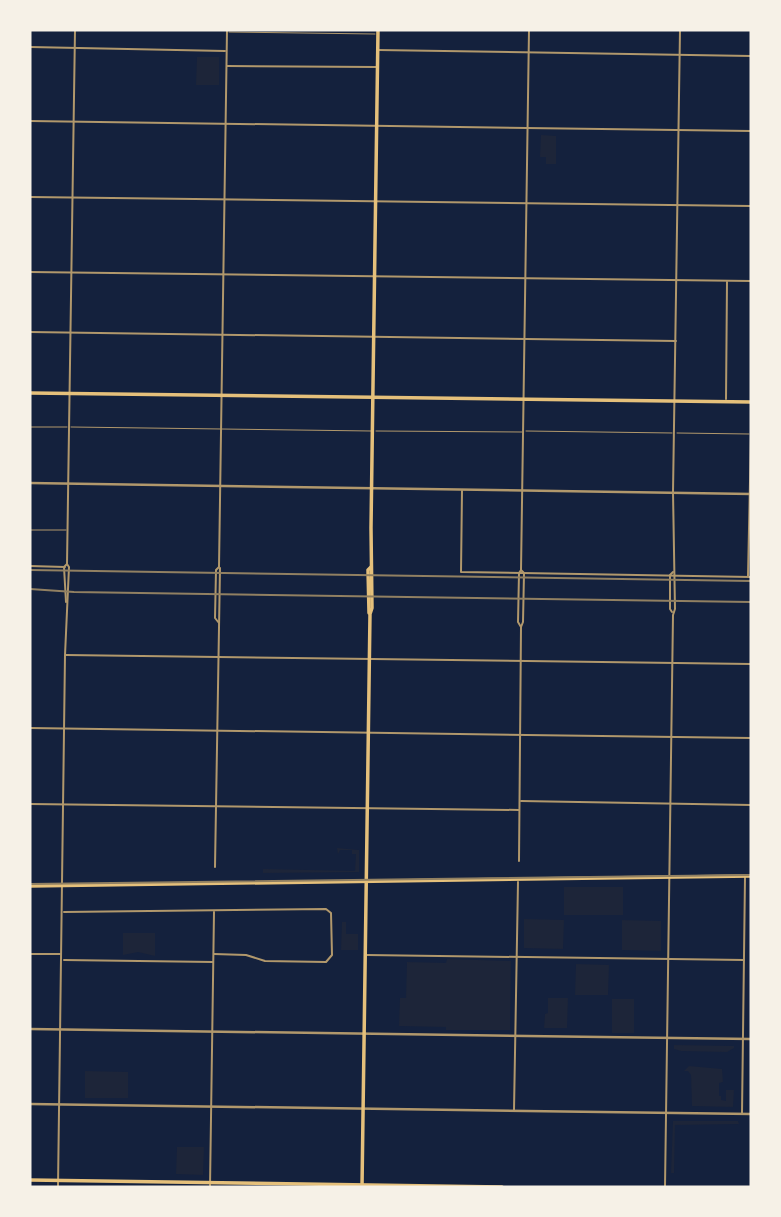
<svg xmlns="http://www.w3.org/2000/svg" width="781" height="1217" viewBox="0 0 781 1217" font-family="Quicksand,sans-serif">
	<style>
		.green { fill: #1d2539 }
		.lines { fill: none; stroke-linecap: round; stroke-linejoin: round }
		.service { stroke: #b1986c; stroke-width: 1 }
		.minor { stroke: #b1986c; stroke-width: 2 }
		.tertiary { stroke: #b1986c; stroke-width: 2.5 }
		.secondary { stroke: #e5c07b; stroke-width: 3.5 }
		.rail { stroke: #918062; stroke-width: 2 }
	</style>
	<rect width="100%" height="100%" fill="#14213d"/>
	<g class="green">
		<path d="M197,57H219V85H196Z"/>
		<path d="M541,135L556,136V164H546V157H540Z"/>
		<path d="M337,848L359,850V872L263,873V869L355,871L356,854H352V850H340L338,854Z"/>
		<rect x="564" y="887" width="59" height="28"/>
		<path d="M524,919L564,920L563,949L524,948Z"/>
		<path d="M622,920L661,921V951L622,950Z"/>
		<path d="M342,922H346V934H358V950H341Z"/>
		<path d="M123,933H155V956L138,952L123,955Z"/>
		<path d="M447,959L511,961L510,1030H446V1027L399,1026L400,998H406L407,962L446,963Z"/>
		<path d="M576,964L609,965L608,995H575Z"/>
		<path d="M548,998H568L567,1028H544L545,1014L548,1013Z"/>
		<rect x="612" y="999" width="22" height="34"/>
		<path d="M674,1045L734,1046V1048L727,1052L681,1051L674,1049Z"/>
		<path d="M689,1066L722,1069L723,1082L719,1083V1096H721V1100L726,1101V1090H734L733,1107L692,1106L691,1075L688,1071H684Z"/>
		<path d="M85,1071L128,1072V1098H85Z"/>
		<path d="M673,1121H738L739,1124L675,1125L674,1173H671Z"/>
		<path d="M177,1147H204L203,1175L176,1174Z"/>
	</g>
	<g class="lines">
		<g class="service">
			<path d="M229,32L375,34"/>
			<path d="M30,427H67"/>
			<path d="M71,427L371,431"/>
			<path d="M376,431L522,432"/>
			<path d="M526,431L672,433"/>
			<path d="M677,433L749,434"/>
			<path d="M30,530H66"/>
		</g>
		<g class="minor">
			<path d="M30,47L225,51"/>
			<path d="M378,50L751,56"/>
			<path d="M227,66L376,67"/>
			<path d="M30,121L751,131"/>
			<path d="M30,197L751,206"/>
			<path d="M30,272L751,281"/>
			<path d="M30,332L676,341"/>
			<path d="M726,399L727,282"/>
			<path d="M462,491L461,572L751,577"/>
			<path d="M30,566L65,567"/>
			<path d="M748,576L751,434"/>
			<path d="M66,602L64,567L67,564"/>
			<path d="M672,612L670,609V575L673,572"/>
			<path d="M219,623L215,618L216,570L219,567L227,30"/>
			<path d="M521,627L518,622L519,573L521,570L529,30"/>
			<path d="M66,655L751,664"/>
			<path d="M30,728L751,738"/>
			<path d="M521,801L751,805"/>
			<path d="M30,804L519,810"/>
			<path d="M519,861L521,627L523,622L524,573L521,570"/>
			<path d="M215,867L220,568"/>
			<path d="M64,912L326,909L331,913L332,955L326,962L265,961L246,955L214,954"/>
			<path d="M30,954H61"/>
			<path d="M367,955L744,960"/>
			<path d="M64,960L213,962"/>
			<path d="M514,1110L518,882"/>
			<path d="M742,1113L745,877"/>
			<path d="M58,1187L65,655L69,567L67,564L75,30"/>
			<path d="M210,1187L214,912"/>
			<path d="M665,1187L673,615L675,609L673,492L680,30"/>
		</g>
		<g class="tertiary">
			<path d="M30,483L751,494"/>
			<path d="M30,1029L751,1039"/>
			<path d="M30,1104L751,1114"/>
		</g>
		<g class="secondary">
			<path d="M30,393L751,402"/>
			<path d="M369,613L368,570L371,567"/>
			<path d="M30,886L751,876"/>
			<path d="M30,1180L502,1187"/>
			<path d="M362,1187L370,614L372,608L371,528L378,30"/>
		</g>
		<g class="rail">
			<path d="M30,570L751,581"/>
			<path d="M30,589L74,592L751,602"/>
			<path d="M30,884L751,875"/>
		</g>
	</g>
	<rect width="781" height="1217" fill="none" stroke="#f6f1e7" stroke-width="63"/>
</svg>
